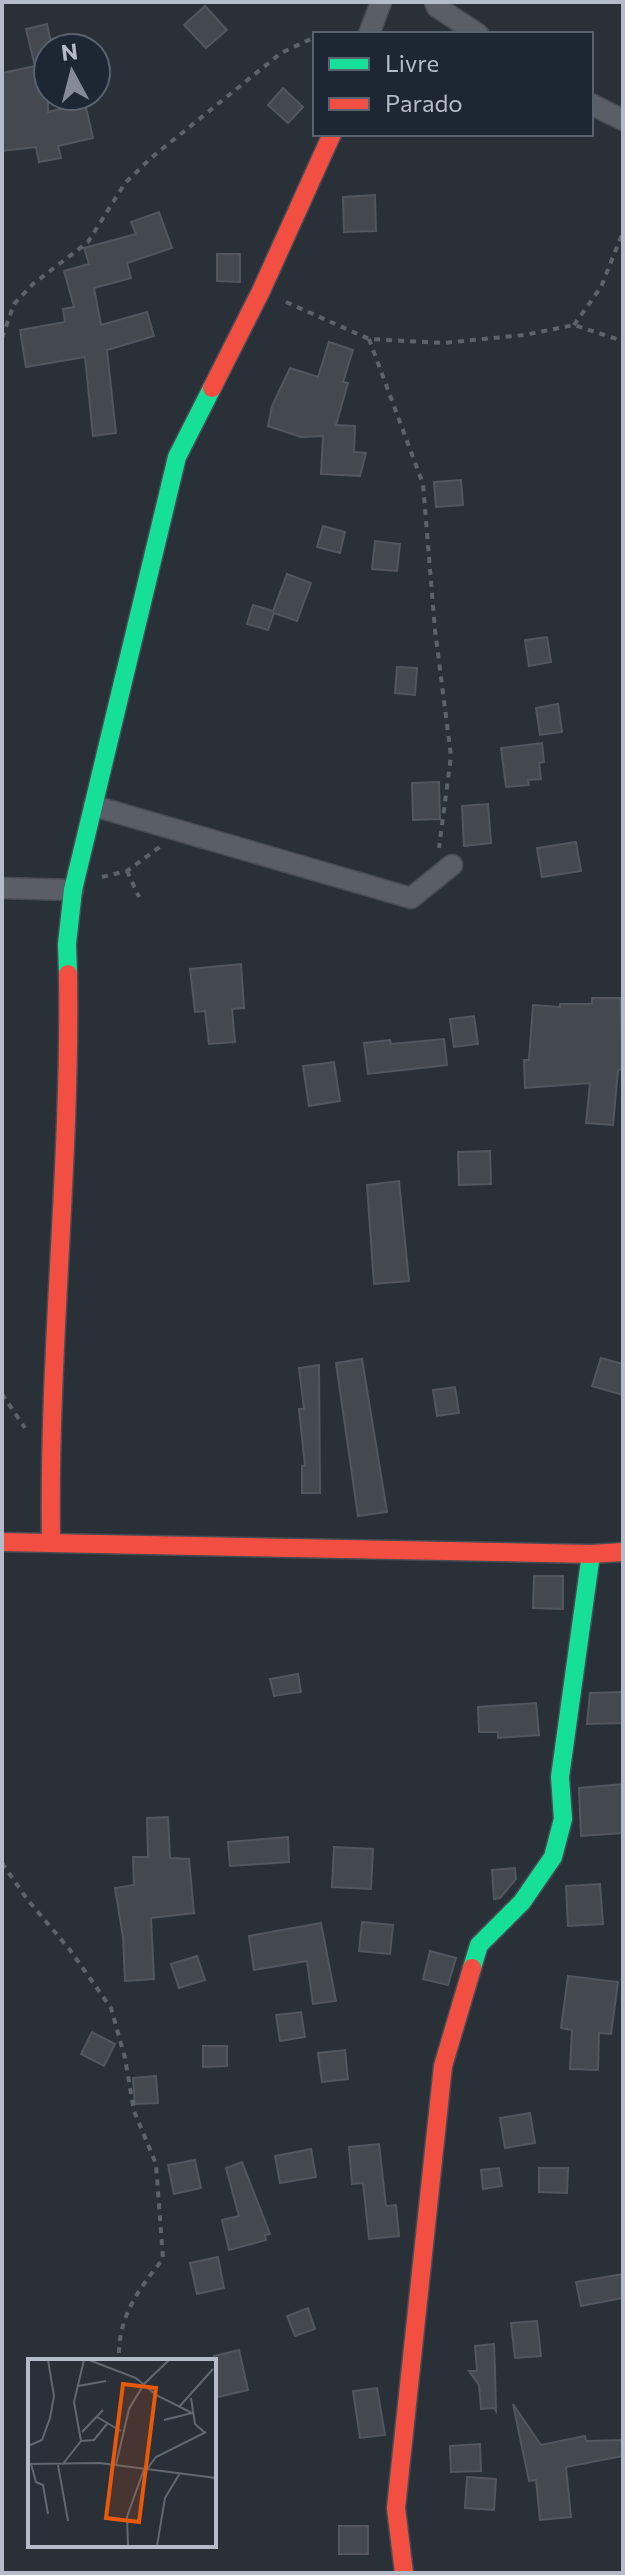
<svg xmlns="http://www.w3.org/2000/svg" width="625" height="2575" viewBox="0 0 625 2575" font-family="Commissioner,sans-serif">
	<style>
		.building { fill: #444950; stroke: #52575f; stroke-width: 2 }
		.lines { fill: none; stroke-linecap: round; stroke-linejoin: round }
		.street-casing { stroke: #484c53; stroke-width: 23 }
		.fast-casing { stroke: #484c53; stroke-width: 21 }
		.jam-casing { stroke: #484c53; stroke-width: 21 }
		.path { stroke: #5d636a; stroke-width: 4; stroke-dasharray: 6 6; stroke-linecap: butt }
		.street { stroke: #5a5e66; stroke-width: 20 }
		.fast { stroke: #16e098; stroke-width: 18 }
		.jam { stroke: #f24e42; stroke-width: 18 }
		.inset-road { fill: none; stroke: #616872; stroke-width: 2 }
		.view { fill: #e8590c; fill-opacity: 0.15; stroke: #e8590c; stroke-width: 4 }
		.inset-edge { fill: none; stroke: #b4bcc9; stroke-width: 4 }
	</style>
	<rect width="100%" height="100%" fill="#2a3038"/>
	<g class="building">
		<path d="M205,6L227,30L206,48L184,25Z"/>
		<path d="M47,24L52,47L48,48V112L85,103L93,138L58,146L61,158L39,162L36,147L2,151V73L35,66L26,29Z"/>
		<path d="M283,88L303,107L288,123L268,105Z"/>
		<path d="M375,195L376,231L344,232L343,197Z"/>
		<path d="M159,212L172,248L127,263L131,278L94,288L101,325L147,312L154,336L107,350L116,433L93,436L85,357L26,367L20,330L65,322L63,309L74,307L64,271L89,264L84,248L136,234L131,222Z"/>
		<path d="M217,254H240V282L217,281Z"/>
		<path d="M329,342L353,350L343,382L348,383L336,425L355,426L354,452L366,453L360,476L321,474L323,436L301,437L268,426L272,406L290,368L318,377Z"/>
		<path d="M461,480L463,505L436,507L434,482Z"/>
		<path d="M323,526L345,532L340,553L317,547Z"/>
		<path d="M375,541L400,544L397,571L372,569Z"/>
		<path d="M287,574L311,583L297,621L274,613L268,630L247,624L253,605L273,611Z"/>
		<path d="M547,637L551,662L529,666L525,640Z"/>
		<path d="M397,667L417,668L415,695L395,693Z"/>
		<path d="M558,704L562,732L540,735L536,708Z"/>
		<path d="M542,743L544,762L539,763L541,779L528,780L529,785L506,787L501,748Z"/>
		<path d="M439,782L440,819L413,820L412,783Z"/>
		<path d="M488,804L491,843L464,846L462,806Z"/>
		<path d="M576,842L581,871L542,877L537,848Z"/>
		<path d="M241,964L244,1008L232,1009L235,1042L209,1044L205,1011L195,1012L190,969Z"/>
		<path d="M592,998H620L623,1069L618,1070L613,1125L586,1123L590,1083L525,1088L524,1060H529L533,1005L560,1007V1004H592Z"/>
		<path d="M474,1016L478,1044L454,1047L450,1019Z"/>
		<path d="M444,1039L447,1065L368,1074L364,1043L390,1040L391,1044Z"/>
		<path d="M334,1062L340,1101L309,1106L303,1066Z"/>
		<path d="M490,1151L491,1184L459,1185L458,1152Z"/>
		<path d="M399,1181L409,1281L374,1284L367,1185Z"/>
		<path d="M601,1358L623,1364V1395L592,1386Z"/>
		<path d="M362,1359L387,1512L358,1516L336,1363Z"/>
		<path d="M319,1365L320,1493H302V1466H305L299,1409H304L299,1368Z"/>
		<path d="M455,1387L459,1413L437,1416L433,1390Z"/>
		<path d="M534,1576H563V1609L533,1608Z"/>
		<path d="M298,1674L301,1692L274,1696L270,1679Z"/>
		<path d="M623,1692V1723L587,1724L590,1693Z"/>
		<path d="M536,1703L539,1735L498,1738V1732H479L478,1707Z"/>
		<path d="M623,1784V1833L581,1836L579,1788Z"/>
		<path d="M168,1817L170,1858L189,1859L194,1913L151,1918L154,1979L125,1981L123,1937L115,1888L134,1885L133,1857H148L147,1818Z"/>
		<path d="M288,1837L289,1862L230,1866L228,1842Z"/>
		<path d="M334,1847L373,1849L371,1889L332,1887Z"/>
		<path d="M515,1868L516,1879L500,1898L494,1899L492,1870Z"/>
		<path d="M600,1884L603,1924L568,1926L566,1886Z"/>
		<path d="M362,1922L393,1925L390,1954L359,1951Z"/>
		<path d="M321,1923L336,2001L313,2004L307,1961L254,1970L249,1936Z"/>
		<path d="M430,1951L456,1958L448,1985L423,1979Z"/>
		<path d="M197,1956L205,1980L179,1988L171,1964Z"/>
		<path d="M568,1976L618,1982L611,2034L599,2033L598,2070L570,2069L572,2030L561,2028Z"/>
		<path d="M301,2012L305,2037L280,2041L276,2015Z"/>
		<path d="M92,2032L115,2044L104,2066L81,2054Z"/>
		<path d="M203,2046H227V2066L203,2067Z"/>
		<path d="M345,2050L348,2079L322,2082L318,2053Z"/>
		<path d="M156,2076L158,2103L135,2104L133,2078Z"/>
		<path d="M530,2113L535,2143L505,2148L500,2118Z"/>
		<path d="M379,2144L386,2206L396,2205L399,2236L369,2239L363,2183L352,2184L349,2147Z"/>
		<path d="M311,2149L316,2177L280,2183L275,2156Z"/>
		<path d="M195,2160L201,2188L174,2194L168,2165Z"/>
		<path d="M242,2162L270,2234L265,2235L266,2240L229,2250L222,2220L239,2216L226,2168Z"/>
		<path d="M499,2168L502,2186L483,2189L481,2170Z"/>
		<path d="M539,2168H568L567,2193L539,2192Z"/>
		<path d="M218,2257L224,2288L197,2294L190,2263Z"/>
		<path d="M623,2274V2298L581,2306L576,2282Z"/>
		<path d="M308,2308L315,2329L295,2336L287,2316Z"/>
		<path d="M537,2321L541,2356L515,2358L511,2323Z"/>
		<path d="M494,2344L495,2370L496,2411L494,2408L481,2409L479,2385L469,2371H477L475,2346Z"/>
		<path d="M239,2350L248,2390L218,2397L214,2379V2356Z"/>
		<path d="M377,2388L385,2435L360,2438L353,2391Z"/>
		<path d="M513,2404L541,2445L585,2436L586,2441L623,2440V2456L566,2467L571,2517L540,2520L536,2480L529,2481Z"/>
		<path d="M480,2444L481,2471L451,2472L450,2446Z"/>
		<path d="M467,2477L496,2479L494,2510L465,2508Z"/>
		<rect x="339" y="2526" width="29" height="28"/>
	</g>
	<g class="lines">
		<g class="street-casing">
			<g id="street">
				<path d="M435,2L437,7L478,34"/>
				<path d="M369,34L381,2"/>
				<path d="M591,104L623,120"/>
				<path d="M94,806L411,898L452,865"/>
				<path d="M2,888L73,890"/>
			</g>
		</g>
		<g class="fast-casing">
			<g id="fast">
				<path d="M68,974L67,944L73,890L177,457L212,388"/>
				<path d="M472,1968L479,1945L522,1902L553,1857L563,1819L560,1777L591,1554"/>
			</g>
		</g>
		<g class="jam-casing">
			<g id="jam">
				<path d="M212,388L261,291L332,134"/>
				<path d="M51,1541C48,1352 71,1163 68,974"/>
				<path d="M2,1542L591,1554L623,1552"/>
				<path d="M404,2573L396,2508L443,2066L472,1968"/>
			</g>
		</g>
		<g class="path">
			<path d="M286,302L369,339L443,343L524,335L574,325L623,341"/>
			<path d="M574,325L601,287L623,232"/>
			<path d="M2,338L14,304L33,284L88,242L125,183L151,158L281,53L315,37"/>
			<path d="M369,339L423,484L435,630L451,756L439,848"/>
			<path d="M127,871L139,897"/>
			<path d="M102,877L127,871L161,846"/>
			<path d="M2,1394L25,1428"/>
			<path d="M2,1863L27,1899L70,1950L111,2008L125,2058L134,2111L156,2164L163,2259C137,2291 117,2319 119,2361"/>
		</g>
		<use href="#street" class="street"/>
		<use href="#fast" class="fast"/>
		<use href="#jam" class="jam"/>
	</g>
	<g transform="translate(28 2359)">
		<rect width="188" height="188" fill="#2a3038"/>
		<path class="inset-road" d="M61,1L108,19L128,36L166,55M50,27L78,22M163,39L167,65L176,73M151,48L185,10M69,58L93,72M136,61L164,54M54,73L75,51M53,82L66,81L79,65M0,87L14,81L22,59L26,37L20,1M0,105L72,104L188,119M3,105L8,123L15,126L20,155M30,106L40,162M34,106L53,82L46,43L56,1M88,106L101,50L116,25L141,1M119,110L128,98L178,73M100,187L99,158L116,110M129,187L137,139L152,114"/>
		<path class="view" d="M95,25L128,29L111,163L78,159Z"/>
		<rect width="188" height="188" class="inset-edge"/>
	</g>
	<rect width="625" height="2575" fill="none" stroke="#b4bcc9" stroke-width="8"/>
	<rect x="313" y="32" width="280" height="104" fill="#1d2633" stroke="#59626f" stroke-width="2"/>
	<rect x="329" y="58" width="40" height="12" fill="#16e098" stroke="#59626f" stroke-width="2"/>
	<text x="385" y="72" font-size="24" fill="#b4bcc9">Livre</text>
	<rect x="329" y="98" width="40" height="12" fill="#f24e42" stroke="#59626f" stroke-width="2"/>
	<text x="385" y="112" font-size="24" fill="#b4bcc9">Parado</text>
	<g transform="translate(72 72) rotate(353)"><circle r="38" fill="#1d2633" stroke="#59626f" stroke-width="2"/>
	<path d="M0-6L14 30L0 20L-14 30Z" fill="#848b96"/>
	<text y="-12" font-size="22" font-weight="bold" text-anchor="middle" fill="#b4bcc9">N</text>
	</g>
</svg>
